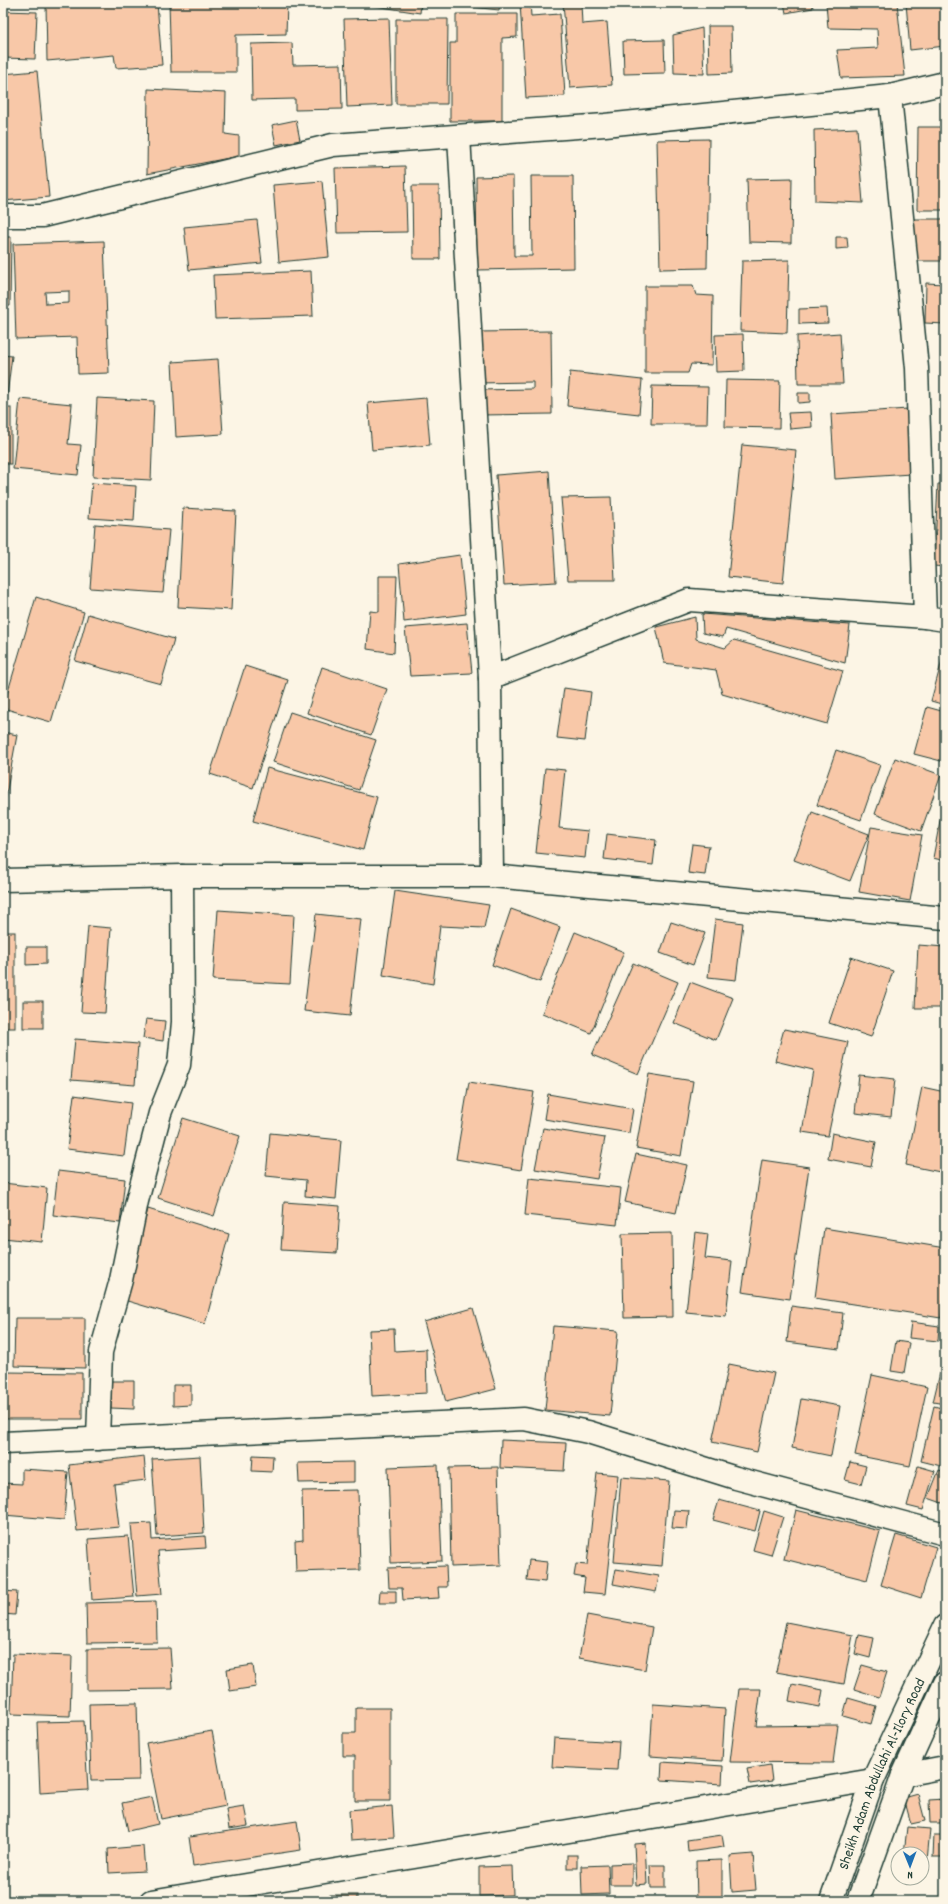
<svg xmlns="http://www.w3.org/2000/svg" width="948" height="1904" viewBox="0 0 948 1904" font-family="Dekko,sans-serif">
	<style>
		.building { fill: #f8c8a8; stroke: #1f3d34; fill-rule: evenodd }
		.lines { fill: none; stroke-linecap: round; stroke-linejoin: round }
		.minor-casing { stroke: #1f3d34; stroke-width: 25 }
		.tertiary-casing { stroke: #1f3d34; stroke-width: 25 }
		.minor { stroke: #fcf5e5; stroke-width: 22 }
		.tertiary { stroke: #fcf5e5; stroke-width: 22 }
		.labels { text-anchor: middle; stroke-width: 3; stroke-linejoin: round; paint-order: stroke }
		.street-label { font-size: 15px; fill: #1f3d34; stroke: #fcf5e5 }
	</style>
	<rect width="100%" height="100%" fill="#fcf5e5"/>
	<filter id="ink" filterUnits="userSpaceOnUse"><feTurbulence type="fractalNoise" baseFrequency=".025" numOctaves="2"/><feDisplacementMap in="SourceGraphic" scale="8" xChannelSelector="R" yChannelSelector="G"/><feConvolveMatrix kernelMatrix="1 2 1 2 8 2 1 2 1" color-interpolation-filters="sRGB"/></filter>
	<g filter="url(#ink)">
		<g class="building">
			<path d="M46,3H157L162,65L116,68L114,55L47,61Z"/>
			<path d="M169,3H287L286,34L236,35V72H171Z"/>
			<path d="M356,3H421L420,13Z"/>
			<path d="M435,3H500L499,10Z"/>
			<path d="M520,3H530L531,16L560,14L565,96L526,98Z"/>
			<path d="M563,3H581L582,24L607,22L612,85L570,88Z"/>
			<path d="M784,3H812L813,8L786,13Z"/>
			<path d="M826,3H897L905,76L841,78L837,50L878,48L877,29L828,28Z"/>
			<path d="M906,3H945V46L910,50Z"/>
			<path d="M3,11L37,12L35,59L3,58Z"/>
			<path d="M456,14H517V37L502,38V121H450V43H456Z"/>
			<path d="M389,18L392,105L347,107L344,19Z"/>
			<path d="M396,19H448L447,104H396Z"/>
			<path d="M708,26H731L732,73L709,74Z"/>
			<path d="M702,28L704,74L674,73L673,35Z"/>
			<path d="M664,40L665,73L624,74L623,41Z"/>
			<path d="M292,43L293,65L341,64L342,109L295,110V99L252,100L251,44Z"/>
			<path d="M37,71L49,197L3,201V74Z"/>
			<path d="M148,89L226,93L225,134L239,136V156L147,174Z"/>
			<path d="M296,120L300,140L276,145L272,125Z"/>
			<path d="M918,127H945V210H917Z"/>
			<path d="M857,128L863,203L815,201L814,130Z"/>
			<path d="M709,139L707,268L660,269L657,140Z"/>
			<path d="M405,166L407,232L337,233L335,168Z"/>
			<path d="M513,176L514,256H532L531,176H573L574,268L477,270L476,177Z"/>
			<path d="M792,178L791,243L749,242L747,179Z"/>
			<path d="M322,181L329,257L279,262L273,185Z"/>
			<path d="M412,186H439L440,259H413Z"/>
			<path d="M914,219H945V261H912Z"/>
			<path d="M257,220L262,263L189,270L184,227Z"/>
			<path d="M3,237H11L10,306H3Z"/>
			<path d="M836,237H847L848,248L836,249Z"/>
			<path d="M104,241L109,373L78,374L77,337L16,339L13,244ZM69,291V303L46,304L45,292Z"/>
			<path d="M789,260L787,333L740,331L742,261Z"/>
			<path d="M311,271L313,316L215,319L213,275Z"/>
			<path d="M926,283L945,284V324L925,323Z"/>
			<path d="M645,286H693L696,295L713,296L712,365L691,364L688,373H645Z"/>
			<path d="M827,308L828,323L799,324V309Z"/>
			<path d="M551,331L552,414L479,415V390L533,389V382L477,383V332Z"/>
			<path d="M840,333L843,384H798L797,336Z"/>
			<path d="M743,334L744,371L716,372L715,335Z"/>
			<path d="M3,355L12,356L6,403L3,402Z"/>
			<path d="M218,359L223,434L176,437L172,362Z"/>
			<path d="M570,372L642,380L639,414L567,406Z"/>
			<path d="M726,380L780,381L779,428L725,427Z"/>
			<path d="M652,386L708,387L707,424H651Z"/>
			<path d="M798,393H810V402L798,403Z"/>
			<path d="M97,398L154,401L151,480L93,477Z"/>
			<path d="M426,398L430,445L372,450L368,403Z"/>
			<path d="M20,399L72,404L68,444L81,445L78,475L13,469Z"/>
			<rect x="3" y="408" width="8" height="56"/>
			<path d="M908,409L911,474L835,479L831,414Z"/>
			<path d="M811,412L812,427L790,429L788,413Z"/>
			<path d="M742,445L796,450L783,583L728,577Z"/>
			<path d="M549,471L556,582L504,585L496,475Z"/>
			<path d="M92,483L136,486L134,521L89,518Z"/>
			<path d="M938,484H945V567L934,566Z"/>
			<path d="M611,497L615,580H568L561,498Z"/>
			<path d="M183,508L236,511L231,610L178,607Z"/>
			<path d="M95,524L169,530L163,593L90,588Z"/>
			<path d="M460,555L466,614L404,622L399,564Z"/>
			<path d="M379,576H397L394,653L367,649L370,611L379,612Z"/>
			<path d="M36,597L84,612L51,722L3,708Z"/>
			<path d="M88,614L174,639L161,684L75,661Z"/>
			<path d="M702,614L850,625L845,663L726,629L723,637L703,633Z"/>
			<path d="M695,617L696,639L725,648L734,640L843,671L827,724L722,694L716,670L664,663L656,627Z"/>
			<path d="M467,623L472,673L410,676L405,628Z"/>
			<path d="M945,649V705L931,701Z"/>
			<path d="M245,666L288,680L253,788L210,774Z"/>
			<path d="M322,667L387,689L371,735L307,713Z"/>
			<path d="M564,688L591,692L585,741L557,738Z"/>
			<path d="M927,707L945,712V762L914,754Z"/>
			<path d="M290,712L376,740L359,790L273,762Z"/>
			<path d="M3,732L17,735L3,812Z"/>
			<path d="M836,750L880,765L861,820L817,805Z"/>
			<path d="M895,758L941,775L921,831L875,814Z"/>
			<path d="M267,768L377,797L363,850L253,821Z"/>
			<path d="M545,768L565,770L559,828L588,831L585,858L536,853Z"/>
			<path d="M945,794V861L933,858Z"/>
			<path d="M812,812L869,834L850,881L794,860Z"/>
			<path d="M871,827L922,835L910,901L859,892Z"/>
			<path d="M607,834L656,840L653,865L604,859Z"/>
			<path d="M692,844L709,846L705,875L688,873Z"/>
			<path d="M395,891L489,905L484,928L440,926L433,984L383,975Z"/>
			<path d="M511,909L560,927L540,982L492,965Z"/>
			<path d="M218,910L294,915L290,984L213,980Z"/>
			<path d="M316,914L361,919L350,1016L304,1011Z"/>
			<path d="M715,919L743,923L736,980L708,977Z"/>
			<path d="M671,922L705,933L693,965L660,953Z"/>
			<path d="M88,926L111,928L105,1013L81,1012Z"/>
			<rect x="3" y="932" width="12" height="96"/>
			<path d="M575,932L624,952L591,1033L542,1013Z"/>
			<path d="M918,945L945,947V1008H915Z"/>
			<path d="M26,947H46V964L26,965Z"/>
			<path d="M851,957L893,971L871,1037L829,1023Z"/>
			<path d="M633,963L678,982L638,1074L592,1055Z"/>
			<path d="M690,982L733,998L716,1040L674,1023Z"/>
			<rect x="23" y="1001" width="20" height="27"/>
			<path d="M146,1019L165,1021L163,1041L143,1038Z"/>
			<path d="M784,1029L848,1042L828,1136L802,1132L813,1070L775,1061Z"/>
			<path d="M75,1039L138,1044L135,1085L71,1080Z"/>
			<path d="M649,1074L693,1081L681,1156L636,1148Z"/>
			<path d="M859,1075L895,1079L891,1117L855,1113Z"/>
			<path d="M469,1082L534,1092L521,1170L456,1159Z"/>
			<path d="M922,1087L945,1092V1173L906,1165Z"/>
			<path d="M548,1094L633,1109L629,1133L544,1119Z"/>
			<path d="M74,1095L131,1103L124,1156L67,1149Z"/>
			<path d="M183,1118L240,1136L214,1216L158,1198Z"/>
			<path d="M543,1128L605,1138L597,1179L535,1169Z"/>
			<path d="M270,1133L341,1140L336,1199L305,1196L306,1180L266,1176Z"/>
			<path d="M832,1133L876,1142L871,1167L828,1159Z"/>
			<path d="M636,1154L687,1165L676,1213L625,1202Z"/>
			<path d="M762,1160L809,1167L790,1299L742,1292Z"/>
			<path d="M58,1171L125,1179L120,1223L53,1215Z"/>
			<path d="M529,1178L621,1188L617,1225L525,1215Z"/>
			<path d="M3,1183L47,1188L42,1242L3,1238Z"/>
			<path d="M284,1202L340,1206L337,1253L281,1250Z"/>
			<path d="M148,1209L229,1234L205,1324L124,1300Z"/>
			<path d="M824,1228L945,1248V1287L941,1318L815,1298Z"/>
			<path d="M695,1232L708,1234L705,1258L732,1261L726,1316L686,1312Z"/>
			<path d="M672,1233L673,1317L624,1318L622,1234Z"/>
			<path d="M791,1306L843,1313L839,1349L787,1342Z"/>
			<path d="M473,1308L496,1389L446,1402L424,1322Z"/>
			<path d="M15,1318H85V1368L14,1366Z"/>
			<path d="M911,1322L939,1326L938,1341L909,1338Z"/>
			<path d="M553,1326L618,1331L610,1416L545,1410Z"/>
			<path d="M394,1329L395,1351L426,1349L427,1393L372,1396L369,1330Z"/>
			<path d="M896,1341L909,1343L904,1373L891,1371Z"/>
			<path d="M945,1352V1404L933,1402Z"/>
			<path d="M729,1364L774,1373L757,1452L712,1442Z"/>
			<path d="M6,1372L82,1373V1419H6Z"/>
			<path d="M872,1375L927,1387L910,1466L855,1455Z"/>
			<path d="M111,1381H134V1409L111,1408Z"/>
			<path d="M173,1385H191V1405L173,1406Z"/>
			<path d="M801,1399L840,1406L831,1456L792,1448Z"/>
			<path d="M934,1406L945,1409V1467L921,1461Z"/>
			<path d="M501,1440L566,1443L564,1471L500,1468Z"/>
			<path d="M253,1455L273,1456L272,1472L252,1471Z"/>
			<path d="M144,1456L146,1480L114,1484L119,1527L77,1531L69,1465Z"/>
			<path d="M200,1456L204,1533L157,1536L152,1459Z"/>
			<path d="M354,1462V1482L299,1483L298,1463Z"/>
			<path d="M850,1462L866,1466L861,1484L845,1480Z"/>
			<path d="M438,1465L442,1561L391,1563L388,1467Z"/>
			<path d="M918,1466L935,1471L923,1510L907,1506Z"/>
			<path d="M498,1467L501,1565L451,1567L449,1468Z"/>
			<path d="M22,1469L68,1472L64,1520L3,1515V1483L22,1484Z"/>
			<path d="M939,1470L945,1472V1504L928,1498Z"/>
			<path d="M597,1473L618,1475L605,1594L583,1592L585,1578L574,1576L576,1564L587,1565Z"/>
			<path d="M621,1477L669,1481L662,1566L614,1562Z"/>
			<path d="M358,1490L360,1570L296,1572L295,1541L303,1540L302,1491Z"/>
			<path d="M719,1500L760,1511L755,1531L713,1520Z"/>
			<path d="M674,1510L689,1511L687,1529L672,1528Z"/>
			<path d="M796,1510L880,1531L867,1580L784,1559Z"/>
			<path d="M764,1511L783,1517L771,1555L753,1550Z"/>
			<path d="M151,1523L152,1540L205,1536L206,1548L158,1551L162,1594L137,1596L131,1524Z"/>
			<path d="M896,1535L936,1547L921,1598L881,1585Z"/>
			<path d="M128,1536L134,1597L92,1600L88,1539Z"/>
			<path d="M529,1560L547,1562L545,1582L527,1580Z"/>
			<path d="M446,1566L447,1587H438L439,1598L403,1600L402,1588H389L388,1568Z"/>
			<path d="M616,1569L659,1576L656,1592L613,1584Z"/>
			<path d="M3,1591L17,1592L15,1615L3,1614Z"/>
			<path d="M380,1591H396V1603H379Z"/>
			<path d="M156,1601L157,1642L87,1643L86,1603Z"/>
			<path d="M587,1615L652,1627L645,1670L579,1658Z"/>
			<path d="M786,1622L853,1635L844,1684L776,1672Z"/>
			<path d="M859,1635L874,1638L870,1658L855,1654Z"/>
			<path d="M170,1648L173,1689L87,1690V1649Z"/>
			<path d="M13,1654L72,1656L70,1716L11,1714Z"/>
			<path d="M253,1665L256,1687L230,1691L227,1669Z"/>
			<path d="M862,1665L887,1672L879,1697L854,1689Z"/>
			<path d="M792,1684L823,1690L820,1707L789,1701Z"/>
			<path d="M739,1689H761L756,1726L838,1725L833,1763L730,1762Z"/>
			<path d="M848,1698L876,1706L871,1724L843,1716Z"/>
			<path d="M137,1703L139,1780L91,1781L89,1704Z"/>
			<path d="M653,1704L725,1709L722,1761L650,1756Z"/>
			<path d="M356,1708H390V1801H355V1756H343V1733H356Z"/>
			<path d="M84,1721L88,1790L40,1793L37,1722Z"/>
			<path d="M212,1731L226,1806L161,1819L146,1743Z"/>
			<path d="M554,1738L619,1742L617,1770L552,1767Z"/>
			<path d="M662,1762L723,1766L722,1784L661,1780Z"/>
			<path d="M770,1765L772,1781L750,1784L747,1769Z"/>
			<path d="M918,1794L925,1821L911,1824L904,1798Z"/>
			<path d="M152,1797L158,1824L128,1831L122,1803Z"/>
			<path d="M945,1799V1823H930L929,1800Z"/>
			<path d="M244,1806L248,1826L229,1829L226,1809Z"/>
			<path d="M392,1806L394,1837L351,1840L349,1810Z"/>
			<path d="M297,1821L301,1850L193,1866L189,1837Z"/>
			<path d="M907,1827L930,1829L927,1861H922V1854H904Z"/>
			<path d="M722,1835L724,1847L688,1852L687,1840Z"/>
			<path d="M934,1835H944V1857H933Z"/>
			<path d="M645,1843L647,1884L636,1885L634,1844Z"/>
			<path d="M143,1846L145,1871L109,1873L108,1849Z"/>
			<path d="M753,1854L756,1890L732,1892L730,1856Z"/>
			<rect x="567" y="1855" width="10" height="13"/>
			<path d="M722,1860V1901H697L696,1861Z"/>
			<path d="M632,1863V1885H610V1864Z"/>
			<path d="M608,1865L609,1894L582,1895L581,1866Z"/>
			<path d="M650,1865H665V1888H651Z"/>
			<path d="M512,1866L513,1895L479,1896V1867Z"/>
			<rect x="330" y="1895" width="27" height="6"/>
		</g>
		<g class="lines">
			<g class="minor-casing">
				<g id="minor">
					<path d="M890,96L917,368L925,617L945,620"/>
					<path d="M459,136L490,678L492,876"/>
					<path d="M3,216H42L333,145L605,125L890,96L945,83"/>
					<path d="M490,678L689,600L925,617"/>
					<path d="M3,880L182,876H492L945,918"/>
					<path d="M98,1439L101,1352L121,1280L137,1201L160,1113L179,1065L183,1022L182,876"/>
					<path d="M3,1443L524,1419L588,1432L736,1478L945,1534"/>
				</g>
			</g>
			<g class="tertiary-casing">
				<g id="tertiary">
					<path d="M903,1775L945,1767"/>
					<path d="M151,1901L873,1780"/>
					<path id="s1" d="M831,1901L873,1780L945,1626"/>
					<path d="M858,1901L903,1775L945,1683"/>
				</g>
			</g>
			<use href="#minor" class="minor"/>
			<use href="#tertiary" class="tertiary"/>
		</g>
	</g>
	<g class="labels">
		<g class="street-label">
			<text dy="5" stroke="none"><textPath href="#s1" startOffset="137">Sheikh Adam Abdullahi Al-Ilory Road</textPath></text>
		</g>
	</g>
	<rect width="948" height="1904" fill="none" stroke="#fcf5e5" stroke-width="16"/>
	<rect x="8" y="8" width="932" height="1888" fill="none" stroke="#1f3d34" stroke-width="1.5" filter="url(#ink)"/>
	<g transform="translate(910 1866) rotate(179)"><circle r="19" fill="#fcf5e5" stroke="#a4ab9e"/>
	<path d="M0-3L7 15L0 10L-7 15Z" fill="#1f6fb2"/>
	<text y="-6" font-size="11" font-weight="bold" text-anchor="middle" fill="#1f3d34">N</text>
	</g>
</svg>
